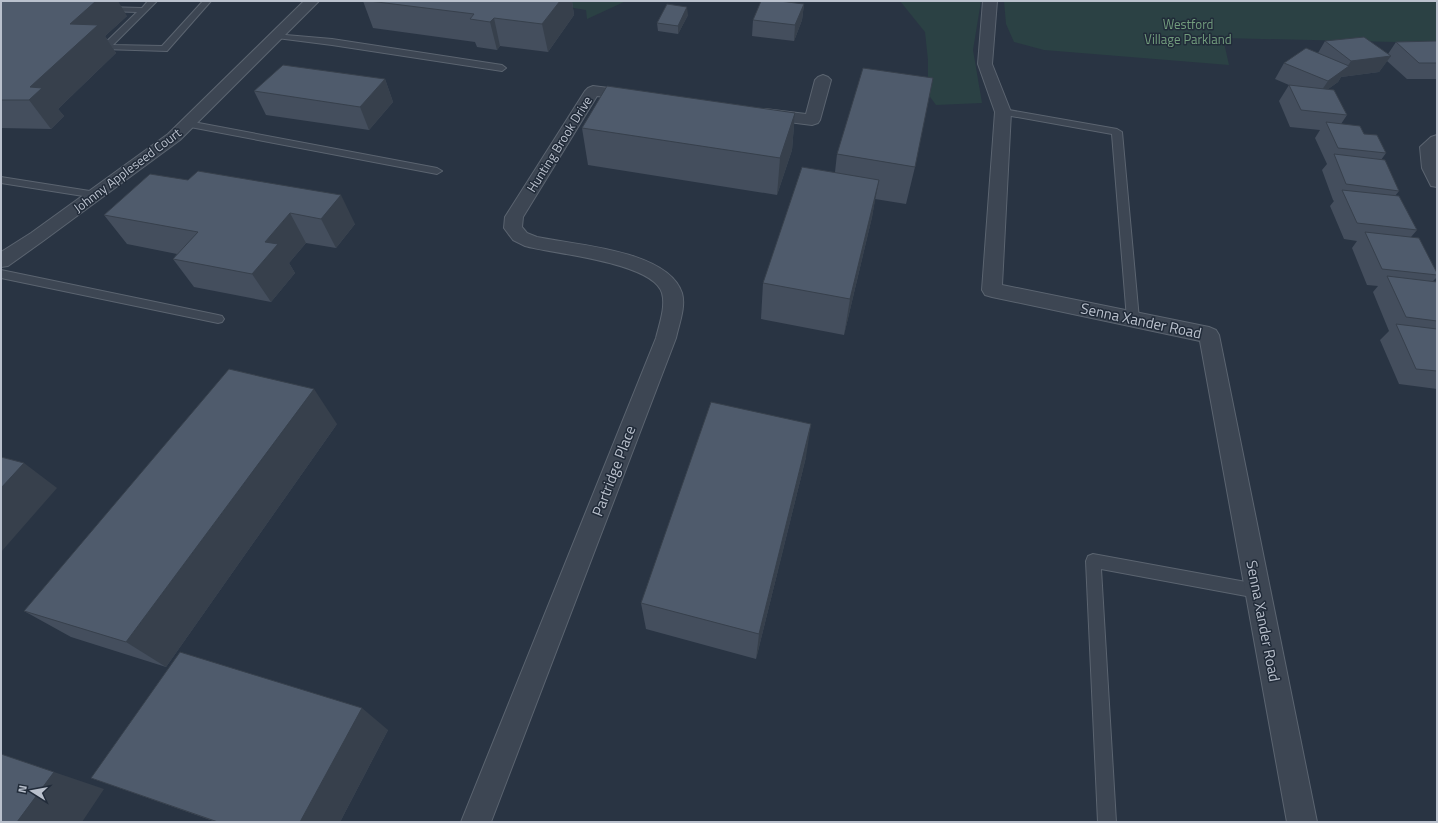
<svg xmlns="http://www.w3.org/2000/svg" width="1438" height="823" viewBox="0 0 1438 823" font-family="'Titillium Web',sans-serif">
	<style>
		.green { fill: #2b4144 }
		.lines { fill: none; stroke-linecap: round; stroke-linejoin: round }
		.service-casing { stroke: #5b6470; stroke-width: 2 }
		.minor-casing { stroke: #5b6470; stroke-width: 2 }
		.service { fill: #3d4653; fill-rule: evenodd }
		.minor { fill: #3d4653; fill-rule: evenodd }
		.wall { fill: #444e5d }
		.shaded-wall { fill: #37404c }
		.building { fill: #4f5b6c; stroke: #37404c }
		.labels { text-anchor: middle; stroke-width: 3; stroke-linejoin: round; paint-order: stroke }
		.far-park-label { font-size: 13px; fill: #729d7d; stroke: #212b39 }
		.far-street-label { font-size: 13px; fill: #bac1cd; stroke: #212b39 }
		.street-label { font-size: 15px; fill: #bac1cd; stroke: #212b39 }
	</style>
	<rect width="100%" height="100%" fill="#293443"/>
	<g class="green">
		<path d="M532,1H626L587,19L586,10Z"/>
		<path d="M900,1H981L973,50L982,103L936,105L928,94V60L925,32Z"/>
		<path d="M1004,1H1437V43L1223,38L1229,65L1044,50L1014,42L1006,24Z"/>
	</g>
	<g class="lines">
		<g class="service-casing">
			<g id="service">
				<path d="M148,1H157L113,45L162,46L203,1H211L167,51L103,49L102,47L103,45L137,12L106,11L102,9L103,7L142,8Z"/>
				<path d="M274,34L332,39L502,65L506,68L502,71L332,45L277,38H274L273,36Z"/>
				<path d="M1003,109L1117,129L1122,132L1139,319L1137,322L1133,323L1129,322L1127,319L1112,134L1000,114L998,112L1000,110Z"/>
				<path d="M188,121L437,168L442,171L437,174L185,126L183,124L185,122Z"/>
				<path d="M1,177L96,192L101,195L96,198L1,183Z"/>
				<path d="M1,270L218,315L222,316L224,319L222,322L218,323L1,278Z"/>
				<path d="M1093,554L1257,584L1262,586L1265,591L1262,596L1257,598L1101,569L1116,822H1098L1086,561L1088,556Z"/>
			</g>
		</g>
		<g class="minor-casing">
			<g id="minor">
				<path d="M304,1H319L180,140L43,241L8,266L1,267V252L31,233L168,134Z"/>
				<path d="M983,1H997L992,64L1011,112L1002,285L1209,327L1216,330L1219,335L1317,822H1287L1200,341L992,297L985,295L982,290L995,112L978,64Z"/>
				<path d="M823,75L828,77L831,80L820,120L818,123L812,125L765,119L759,117L757,114L759,111L765,109L806,114L815,80L818,77Z"/>
				<path d="M593,86L632,91L637,93L640,96L637,99L632,101L597,96L523,217L522,227L527,233L537,237C575,245 668,250 682,293C686,307 679,324 676,338L491,822H461L656,338C659,325 666,307 662,293C653,262 553,254 525,246L513,240L504,228L505,217L585,91L588,88Z"/>
				<path d="M1437,135V187L1431,186L1422,168L1420,147L1431,137Z"/>
			</g>
		</g>
		<use href="#service" class="service"/>
		<use href="#minor" class="minor"/>
	</g>
	<g class="wall">
		<path d="M363,1H572L574,15L548,52L500,46L497,50L477,47L475,42L373,28Z"/>
		<path d="M1,3L127,16L105,36L116,53L58,109L64,116L51,129L1,128Z"/>
		<path d="M804,4L802,20L794,41L752,36L753,20Z"/>
		<path d="M688,15L678,34L658,31L657,23Z"/>
		<path d="M1325,41L1388,54L1396,42L1437,41V79H1407L1387,61L1379,72L1341,77L1338,82L1328,89L1347,115L1341,124L1364,134L1386,153L1381,160L1399,191L1395,196L1417,230L1411,237L1437,273V277L1432,282H1437V389L1399,384L1380,340L1389,331L1373,292L1378,286L1367,285L1352,248L1357,241L1344,239L1330,206L1334,201L1333,200L1322,170L1327,164L1315,138L1320,130L1290,127L1279,101L1289,85L1275,79L1284,63L1318,53Z"/>
		<path d="M385,79L393,102L369,130L266,115L254,91Z"/>
		<path d="M795,113L792,150L777,195L588,165L582,128Z"/>
		<path d="M837,154L915,167L906,204L875,199L872,217L844,335L761,319L763,283L835,172Z"/>
		<path d="M150,174L355,224L336,248L306,243L289,263L295,273L271,302L194,287L173,259L177,254L127,244L104,215Z"/>
		<path d="M337,424L166,667L71,637L24,611Z"/>
		<path d="M806,457L756,659L646,629L641,603Z"/>
		<path d="M388,730L340,822H216L91,778Z"/>
	</g>
	<g class="shaded-wall">
		<path d="M96,1H118L127,16L105,36L116,53L58,109L64,116L51,129L29,100L30,87L70,24Z"/>
		<path d="M560,1H572L574,15L548,52L542,24Z"/>
		<path d="M804,4L802,20L794,41L795,25Z"/>
		<path d="M687,7L688,15L678,34V26Z"/>
		<path d="M494,18L500,46L497,50L490,22Z"/>
		<path d="M1391,56L1379,72L1341,77L1338,82L1317,97L1328,81L1347,67L1351,61Z"/>
		<path d="M385,79L393,102L369,130L360,107Z"/>
		<path d="M795,113L792,150L777,195L780,158Z"/>
		<path d="M879,180L872,217L844,335L850,299Z"/>
		<path d="M341,195L355,224L336,248L321,219Z"/>
		<path d="M290,213L306,243L289,263L295,273L271,302L252,274L265,242Z"/>
		<path d="M314,389L337,424L166,667L126,642Z"/>
		<path d="M811,424L806,457L756,659L759,634Z"/>
		<path d="M24,463L57,488L1,552V488Z"/>
		<path d="M362,708L388,730L340,822H300Z"/>
		<path d="M54,772L104,789L82,822H17Z"/>
	</g>
	<g class="building">
		<path d="M3,1H96L70,24L98,25L30,87L42,88L29,100H1V3Z"/>
		<path d="M369,1H560L542,24L494,18L490,22L470,19L474,14Z"/>
		<path d="M761,1H779L804,4L795,25L753,20Z"/>
		<path d="M667,4L687,7L678,26L657,23Z"/>
		<path d="M1364,37L1391,56L1351,61L1325,41Z"/>
		<path d="M1437,41V63H1419L1396,42Z"/>
		<path d="M1306,48L1349,66L1328,81L1284,63Z"/>
		<path d="M283,65L385,79L360,107L254,91Z"/>
		<path d="M863,68L933,78L915,167L837,154Z"/>
		<path d="M1289,85L1334,90L1347,115L1301,110Z"/>
		<path d="M607,86L795,113L780,158L582,128Z"/>
		<path d="M1326,122L1360,126L1364,134L1377,135L1386,153L1338,148Z"/>
		<path d="M1334,154L1385,160L1399,191L1346,184Z"/>
		<path d="M802,167L879,180L850,299L763,283Z"/>
		<path d="M198,171L341,195L321,219L290,213L265,242L278,244L252,274L173,259L198,232L104,215L150,174L188,180Z"/>
		<path d="M1342,190L1399,196L1417,230L1357,223Z"/>
		<path d="M1365,232L1419,238L1437,273V275L1382,269Z"/>
		<path d="M1387,276L1437,282V321L1406,317Z"/>
		<path d="M1396,324L1437,329V371L1416,369Z"/>
		<path d="M229,369L314,389L126,642L24,611Z"/>
		<path d="M711,402L811,424L759,634L641,603Z"/>
		<path d="M1,457L24,463L1,488Z"/>
		<path d="M180,652L362,708L300,822H218L91,778Z"/>
		<path d="M1,754L54,772L17,822H1Z"/>
	</g>
	<g class="labels">
		<g class="far-park-label">
			<text x="1188" y="29">Westford<tspan x="1188" dy="15">Village Parkland</tspan></text>
		</g>
		<g class="far-street-label">
			<text transform="translate(559 144) rotate(-58)" y="5">Hunting Brook Drive</text>
			<text transform="translate(127 170) rotate(-37)" y="5">Johnny Appleseed Court</text>
		</g>
		<g class="street-label">
			<text transform="translate(1141 321) rotate(12)" y="5">Senna Xander Road</text>
			<text transform="translate(614 471) rotate(-69)" y="5">Partridge Place</text>
			<text transform="translate(1263 621) rotate(79)" y="5">Senna Xander Road</text>
		</g>
	</g>
	<rect width="1438" height="823" fill="none" stroke="#bac1cd" stroke-width="4"/>
	<g transform="translate(32 791) rotate(281)" stroke="#212b39" stroke-width="3" paint-order="stroke">
	<path d="M0-3L7 15L0 10L-7 15Z" fill="#bac1cd"/>
	<text y="-6" font-size="11" font-weight="bold" text-anchor="middle" fill="#bac1cd">N</text>
	</g>
</svg>
